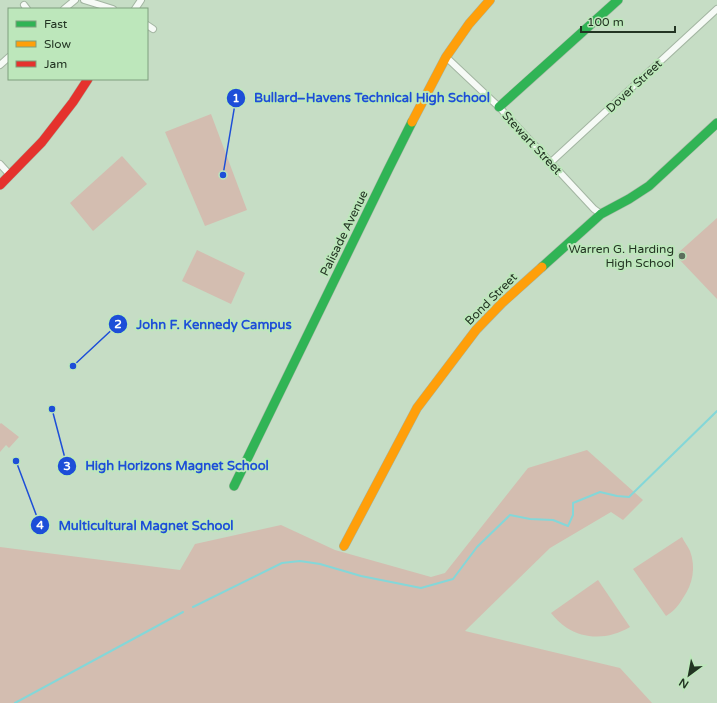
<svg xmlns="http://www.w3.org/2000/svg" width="717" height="703" viewBox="0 0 717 703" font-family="'Varela Round',sans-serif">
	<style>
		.green { fill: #d3bdb0 }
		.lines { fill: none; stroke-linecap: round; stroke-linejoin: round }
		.stream { stroke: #84d7d8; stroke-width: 2 }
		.street-casing { stroke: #a3b5a2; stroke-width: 8 }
		.fast-casing { stroke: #a3b5a2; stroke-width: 10 }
		.slow-casing { stroke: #a3b5a2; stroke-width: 10 }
		.jam-casing { stroke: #a3b5a2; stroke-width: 10 }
		.street { stroke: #f6faf6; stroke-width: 6 }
		.fast { stroke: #30b455; stroke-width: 9 }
		.slow { stroke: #ff9f0a; stroke-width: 9 }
		.jam { stroke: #e5322d; stroke-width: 9 }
		.poi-dot { fill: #5c6f5c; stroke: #bde7bb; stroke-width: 1.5 }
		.labels { text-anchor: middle; stroke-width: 4; stroke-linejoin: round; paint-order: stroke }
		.street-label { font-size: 12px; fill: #233423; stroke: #bde7bb }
		.poi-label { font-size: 12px; fill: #233423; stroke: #bde7bb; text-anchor: end }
		.leader { fill: none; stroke: #1d4ed8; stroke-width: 1.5 }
		.callout-dot { fill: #1d4ed8; stroke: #bde7bb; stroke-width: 1.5 }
		.mark-label { font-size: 12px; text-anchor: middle; font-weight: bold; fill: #fff }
		.callout-label { font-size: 13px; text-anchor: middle; font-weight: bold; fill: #1d4ed8; stroke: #bde7bb; stroke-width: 4; stroke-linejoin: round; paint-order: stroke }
	</style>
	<rect width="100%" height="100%" fill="#c6ddc5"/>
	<g class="green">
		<path d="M211,114L247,210L205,226L165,132Z"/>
		<path d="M122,156L147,184L93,231L70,203Z"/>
		<path d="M717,218V299L678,258V253Z"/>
		<path d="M197,250L245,273L231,304L182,281Z"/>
		<path d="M1,423L19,437L9,448L6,445L0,452V424Z"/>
		<path d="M587,450L643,500L623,520L611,512L550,548L465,631L620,668L652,703H0V547L180,570L195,544L281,525L335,550L431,577L445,573L528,468Z"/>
		<path d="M682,537C684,542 688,546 690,551C696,567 693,584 683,598C679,605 673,612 666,616L633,569Z"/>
		<path d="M598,580L630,627C610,639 586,640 567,628C561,624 555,618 551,613Z"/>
	</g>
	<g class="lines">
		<g class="stream">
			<path d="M193,607L282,563L300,561L320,564L361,576L421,588L453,579L477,547L510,515L530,519L553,520L568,526L573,515V503L600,492L617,496L629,497L717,411"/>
			<path d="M15,703L183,612"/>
		</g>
		<g class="street-casing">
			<g id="street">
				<path d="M84,0L113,9"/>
				<path d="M24,5L27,9"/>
				<path d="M64,9L75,0"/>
				<path d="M135,9L141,0"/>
				<path d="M147,25L153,29"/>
				<path d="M446,57L499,107L594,209L601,214"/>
				<path d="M0,65L9,57"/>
				<path d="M550,163L717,9"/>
				<path d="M0,164L10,175"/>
			</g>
		</g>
		<g class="fast-casing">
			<g id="fast">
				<path d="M499,107L618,0"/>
				<path d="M542,267L601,214L629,199L649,186L717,123"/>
				<path d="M234,486L388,170L412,122"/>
			</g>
		</g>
		<g class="slow-casing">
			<g id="slow">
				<path d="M412,122L446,57L469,24L490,0"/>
				<path d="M344,546L417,408L476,330L502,303L542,267"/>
			</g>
		</g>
		<g class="jam-casing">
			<path id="jam" d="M0,185L42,142L73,102L88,79"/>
		</g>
		<use href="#street" class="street"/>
		<use href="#fast" class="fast"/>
		<use href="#slow" class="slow"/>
		<use href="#jam" class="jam"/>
	</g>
	<circle class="poi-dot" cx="682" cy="256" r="4"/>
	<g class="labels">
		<g class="street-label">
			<text transform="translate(634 86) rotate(-43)" y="4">Dover Street</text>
			<text transform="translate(532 143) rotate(47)" y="4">Stewart Street</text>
			<text transform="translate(344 233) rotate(-64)" y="4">Palisade Avenue</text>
			<text transform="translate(491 299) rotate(-45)" y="4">Bond Street</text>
		</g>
		<g class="poi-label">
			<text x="674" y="253">Warren G. Harding<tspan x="674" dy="14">High School</tspan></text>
		</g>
	</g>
	<path class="leader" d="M223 175L236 98M73 366L118 324M52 409L67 466M16 461L40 525"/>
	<g class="callout-dot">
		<circle cx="223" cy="175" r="4"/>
		<circle cx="73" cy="366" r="4"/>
		<circle cx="52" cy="409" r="4"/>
		<circle cx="16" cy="461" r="4"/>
		<circle cx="236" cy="98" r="10"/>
		<circle cx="118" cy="324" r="10"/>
		<circle cx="67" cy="466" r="10"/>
		<circle cx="40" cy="525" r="10"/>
	</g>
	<g class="mark-label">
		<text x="236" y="102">1</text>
		<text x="118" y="328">2</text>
		<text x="67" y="470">3</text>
		<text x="40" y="529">4</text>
	</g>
	<g class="callout-label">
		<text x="372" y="102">Bullard–Havens Technical High School</text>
		<text x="214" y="329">John F. Kennedy Campus</text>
		<text x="177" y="470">High Horizons Magnet School</text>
		<text x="146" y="530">Multicultural Magnet School</text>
	</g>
	<rect x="8" y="8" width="140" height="72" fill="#bde7bb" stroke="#7f9f7e"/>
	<rect x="16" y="21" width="20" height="6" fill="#30b455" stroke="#7f9f7e"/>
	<text x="44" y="28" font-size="12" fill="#233423">Fast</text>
	<rect x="16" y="41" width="20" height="6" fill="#ff9f0a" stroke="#7f9f7e"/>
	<text x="44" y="48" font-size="12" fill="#233423">Slow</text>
	<rect x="16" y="61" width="20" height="6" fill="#e5322d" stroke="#7f9f7e"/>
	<text x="44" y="68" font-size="12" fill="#233423">Jam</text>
	<g transform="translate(689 675) rotate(212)" stroke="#bde7bb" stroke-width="3" paint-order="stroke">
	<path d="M0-3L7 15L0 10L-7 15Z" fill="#233423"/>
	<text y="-6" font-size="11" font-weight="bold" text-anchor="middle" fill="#233423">N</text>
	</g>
	<path d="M581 26v6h94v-6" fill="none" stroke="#233423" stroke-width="2"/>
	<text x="587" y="26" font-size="12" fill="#233423" stroke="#bde7bb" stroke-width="3" paint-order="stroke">100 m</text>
</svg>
